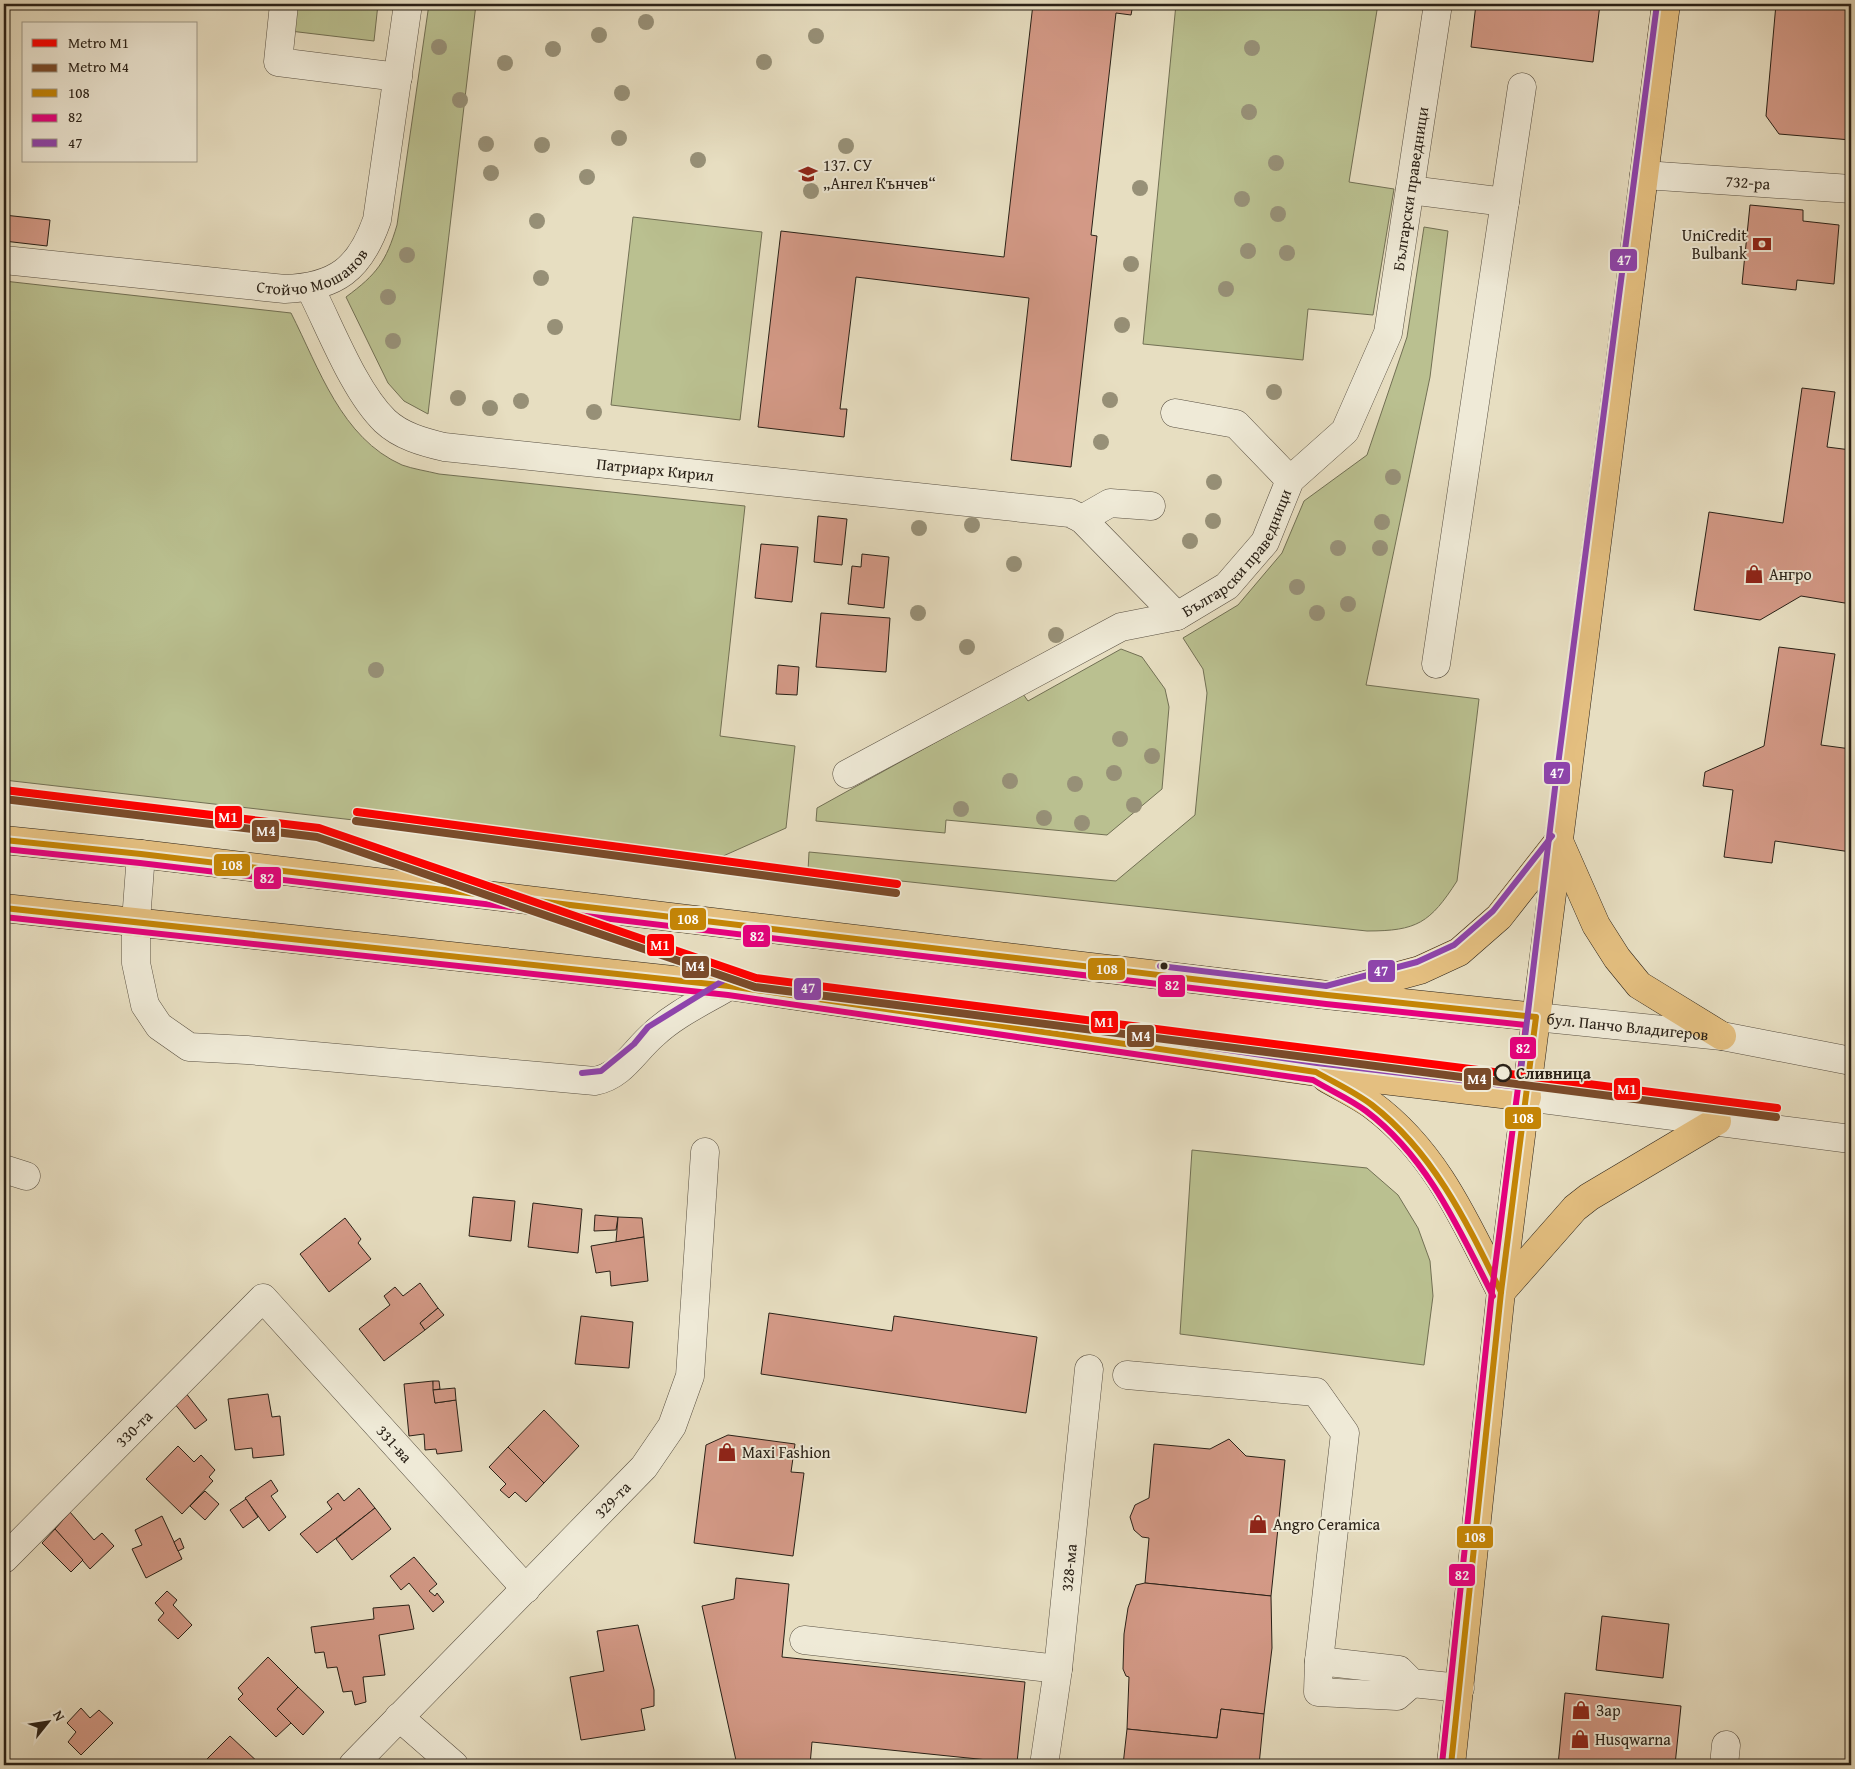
<svg xmlns="http://www.w3.org/2000/svg" width="1855" height="1769" viewBox="0 0 1855 1769" font-family="'Gentium Book Plus',serif">
	<style>
		.green { fill: #bac090; stroke: #727054 }
		.building { fill: #d39986; stroke: #2a2117 }
		.lines { fill: none; stroke-linecap: round; stroke-linejoin: round }
		.minor-casing { stroke: #595042; stroke-width: 29 }
		.major-casing { stroke: #2a2117; stroke-width: 29 }
		.minor { stroke: #efead7; stroke-width: 28 }
		.major { stroke: #e4bf80; stroke-width: 28 }
		.bus-1-casing { stroke: #efead7; stroke-width: 10 }
		.bus-2-casing { stroke: #efead7; stroke-width: 10 }
		.bus-3-casing { stroke: #efead7; stroke-width: 10 }
		.bus-1 { stroke: #c48506; stroke-width: 6 }
		.bus-2 { stroke: #e5007d; stroke-width: 6 }
		.bus-3 { stroke: #8e44ad; stroke-width: 6 }
		.metro-1-casing { stroke: #efead7; stroke-width: 11 }
		.metro-2-casing { stroke: #efead7; stroke-width: 11 }
		.metro-1 { stroke: #f00; stroke-width: 8 }
		.metro-2 { stroke: #7a4b2a; stroke-width: 8 }
		.tree { fill: #979077 }
		.bus-dot { fill: #2a2117; stroke: #efead7; stroke-width: 2 }
		.stop-dot { fill: #efead7; stroke: #2a2117; stroke-width: 2.5 }
		.labels { text-anchor: middle; stroke-width: 4; stroke-linejoin: round; paint-order: stroke }
		.poi-label { font-size: 16px; fill: #2a2117; stroke: #efead7; text-anchor: start }
		.street-label { font-size: 16px; fill: #2a2117; stroke: #efead7 }
		.stop-label { font-size: 16px; font-weight: bold; fill: #2a2117; stroke: #efead7; text-anchor: start }
		.line-badge { stroke: #efead7; stroke-width: 2 }
		.badge-label { font-size: 14px; text-anchor: middle; font-weight: bold; fill: #fff }
	</style>
	<rect width="100%" height="100%" fill="#e7dec1"/>
	<filter id="stains"><feTurbulence type="fractalNoise" baseFrequency=".004" numOctaves="4"/><feColorMatrix values="0 0 0 0 .2 0 0 0 0 .09 0 0 0 0 .02 0 0 0 .5 -.17"/></filter>
	<radialGradient id="worn" r=".72"><stop offset=".6" stop-color="#630" stop-opacity="0"/><stop offset="1" stop-color="#630" stop-opacity=".3"/></radialGradient>
	<g class="green">
		<path d="M294,4H378L374,41L290,31Z"/>
		<path d="M429,4H476L428,414L404,401L388,383L346,297C377,274 386,262 397,225Z"/>
		<path d="M1176,4H1378L1349,182L1394,189L1373,315L1308,309L1303,360L1143,344Z"/>
		<path d="M633,217L762,232L740,420L611,405Z"/>
		<path d="M1424,227L1448,231L1430,377L1366,685L1479,699L1457,881C1430,923 1417,931 1367,931L808,871L809,852L1116,881L1195,815L1207,693L1203,669L1183,638L1238,605L1282,553L1304,501L1367,455L1407,337Z"/>
		<path d="M4,281L291,313C319,368 341,438 402,465C413,469 427,471 439,474L745,506L720,736L795,746L786,828L712,861L4,780Z"/>
		<path d="M1121,649L1142,657L1165,689L1169,707L1162,789L1107,835L946,820L945,833L816,821L817,808L1023,694L1028,701Z"/>
		<path d="M1192,1150L1367,1168L1398,1195L1418,1228L1430,1261L1433,1296L1424,1365L1180,1334Z"/>
	</g>
	<g class="building">
		<path d="M1033,4H1133L1131,15L1116,13L1091,235L1097,236L1071,467L1011,460L1029,298L856,277L840,409H847L844,437L758,427L781,231L1004,257Z"/>
		<path d="M1476,4H1600L1593,62L1471,47Z"/>
		<path d="M1776,4H1851V140L1779,134L1766,116Z"/>
		<path d="M1750,205L1803,210V221L1839,225L1834,284L1797,280L1796,290L1742,284Z"/>
		<path d="M4,215L50,220L47,246L4,241Z"/>
		<path d="M1802,388L1835,392L1827,447L1851,450V604L1801,596L1760,620L1694,610L1709,512L1783,523Z"/>
		<path d="M818,516L847,519L842,565L814,562Z"/>
		<path d="M761,544L798,547L792,602L755,598Z"/>
		<path d="M862,554L889,557L884,608L848,604L852,566L861,567Z"/>
		<path d="M821,613L890,618L886,672L816,667Z"/>
		<path d="M1779,647L1835,654L1821,745L1851,749V852L1775,841L1772,863L1724,857L1733,790L1703,786L1705,772L1764,746Z"/>
		<path d="M778,665L799,667L797,695L776,694Z"/>
		<path d="M473,1197L515,1201L511,1241L469,1236Z"/>
		<path d="M533,1203L582,1209L578,1253L528,1247Z"/>
		<path d="M595,1215L618,1217L616,1230L594,1231Z"/>
		<path d="M618,1217L642,1218L644,1237L616,1242Z"/>
		<path d="M345,1218L361,1239L358,1243L371,1259L329,1292L300,1254Z"/>
		<path d="M644,1237L648,1281L611,1286L610,1271L596,1273L591,1246Z"/>
		<path d="M420,1283L438,1308L420,1323L425,1330L384,1361L359,1329L390,1305L384,1296L395,1287L403,1296Z"/>
		<path d="M438,1308L444,1315L425,1330L420,1323Z"/>
		<path d="M769,1313L892,1331L894,1316L1037,1337L1026,1413L761,1374Z"/>
		<path d="M581,1316L633,1322L629,1368L575,1364Z"/>
		<path d="M433,1381L435,1403L456,1400L462,1451L437,1454L436,1449L425,1450L424,1434L409,1436L404,1384Z"/>
		<path d="M433,1381H439L440,1389L433,1390Z"/>
		<path d="M455,1388L456,1400L435,1403L433,1390Z"/>
		<path d="M185,1392L207,1420L195,1429L174,1403Z"/>
		<path d="M268,1394L272,1417L280,1416L284,1455L253,1458L252,1448L235,1450L228,1399Z"/>
		<path d="M544,1410L579,1446L544,1483L508,1447Z"/>
		<path d="M728,1435L795,1444L791,1472L804,1473L793,1556L694,1543L706,1445Z"/>
		<path d="M1229,1439L1246,1456L1285,1460L1271,1596L1145,1583L1149,1538L1142,1537L1134,1530L1130,1517L1135,1505L1149,1498L1154,1444L1210,1449Z"/>
		<path d="M178,1446L194,1462L201,1455L215,1470L209,1477L213,1481L182,1514L146,1479Z"/>
		<path d="M508,1447L544,1483L526,1502L515,1492L509,1498L500,1490L506,1484L489,1467Z"/>
		<path d="M271,1480L278,1491L271,1496L286,1517L269,1531L245,1498Z"/>
		<path d="M359,1488L375,1508L317,1553L300,1534L332,1509L327,1502L338,1493L344,1501Z"/>
		<path d="M205,1491L219,1504L205,1520L190,1506Z"/>
		<path d="M246,1499L258,1517L243,1528L230,1510Z"/>
		<path d="M375,1508L391,1529L352,1560L336,1539Z"/>
		<path d="M70,1512L94,1540L102,1533L114,1546L90,1569L55,1529Z"/>
		<path d="M162,1516L182,1559L146,1578L132,1549L142,1545L135,1530Z"/>
		<path d="M55,1529L83,1560L71,1572L42,1543Z"/>
		<path d="M180,1538L184,1548L178,1551L174,1542Z"/>
		<path d="M414,1557L437,1584L429,1591L435,1596L437,1593L444,1602L433,1612L409,1583L401,1590L390,1576Z"/>
		<path d="M736,1578L789,1584L782,1657L1025,1682L1017,1763L812,1742L810,1765H737L702,1606L734,1599Z"/>
		<path d="M1145,1583L1271,1596L1272,1648L1264,1714L1221,1709L1217,1738L1127,1729L1129,1677L1126,1676L1123,1669L1124,1634L1128,1608L1136,1585Z"/>
		<path d="M167,1591L177,1600L173,1605L192,1625L178,1639L158,1620L164,1613L155,1603Z"/>
		<path d="M409,1605L414,1629L379,1635L385,1675L363,1677L366,1702L355,1705L352,1691L343,1692L337,1667L327,1668L324,1652L315,1653L311,1627L374,1619L373,1608Z"/>
		<path d="M1602,1616L1669,1624L1663,1678L1596,1670Z"/>
		<path d="M638,1625L654,1690V1706L641,1709L645,1730L581,1740L570,1677L604,1671L597,1631Z"/>
		<path d="M268,1657L298,1687L277,1709L291,1723L276,1737L238,1699L243,1694L238,1688Z"/>
		<path d="M298,1687L324,1712L303,1735L277,1709Z"/>
		<path d="M1565,1693L1681,1706L1675,1765H1558Z"/>
		<path d="M81,1708L90,1718L99,1710L113,1723L81,1755L68,1742L76,1732L67,1723Z"/>
		<path d="M1221,1709L1264,1714L1259,1765H1123L1127,1729L1217,1738Z"/>
		<path d="M230,1736L261,1765H201Z"/>
	</g>
	<g class="lines">
		<g class="minor-casing">
			<g id="minor">
				<path d="M284,4L278,62L398,77"/>
				<path id="s1" d="M1644,175L1851,189"/>
				<path d="M1410,190L1505,202"/>
				<path id="s2" d="M4,260L285,289C336,287 360,269 377,220L408,4"/>
				<path id="s3" d="M310,288C330,327 354,391 385,421C401,436 423,442 444,447L1070,513L1082,519L1177,616"/>
				<path d="M1175,413L1236,424L1290,480"/>
				<path d="M1082,519L1110,503L1151,506"/>
				<path d="M1436,664L1522,87"/>
				<path id="s4" d="M847,774L1121,627L1177,616L1227,586L1265,542L1290,480L1345,431L1388,333L1438,4"/>
				<path d="M141,854L136,921V963L145,1005L159,1026L189,1047L247,1050L595,1081C622,1076 634,1051 654,1034C675,1014 704,1001 729,986"/>
				<path id="s5" d="M1536,1017L1722,1036L1851,1061"/>
				<path d="M1527,1097L1851,1139"/>
				<path d="M4,1169L26,1176"/>
				<path d="M1127,1375L1316,1392L1345,1433L1319,1661L1318,1692L1397,1696L1412,1683"/>
				<path id="s6" d="M4,1559L263,1298L526,1589"/>
				<path d="M804,1640L1058,1669"/>
				<path d="M1319,1661L1399,1670L1412,1683L1460,1688"/>
				<path d="M399,1717L454,1765"/>
				<path id="s7" d="M353,1765L644,1467L672,1426L690,1376L705,1152"/>
				<path id="s8" d="M1044,1765L1058,1669L1089,1369"/>
				<path d="M1724,1765L1726,1745"/>
			</g>
		</g>
		<g class="major-casing">
			<g id="major">
				<path d="M4,840L141,854L1327,995L1536,1017"/>
				<path d="M1559,841L1596,925L1617,958L1639,985L1722,1036"/>
				<path d="M4,908L729,986L1316,1072L1527,1097"/>
				<path d="M1343,991L1420,970L1459,952L1499,917L1558,842"/>
				<path d="M1326,1078C1341,1087 1358,1095 1372,1105C1436,1152 1466,1223 1501,1292"/>
				<path d="M1501,1292L1575,1208L1589,1197L1717,1121"/>
				<path d="M1451,1765L1501,1292L1666,4"/>
			</g>
		</g>
		<use href="#minor" class="minor"/>
		<use href="#major" class="major"/>
		<g class="bus-1-casing">
			<g id="bus-1">
				<path d="M4,840L141,854L1327,995L1536,1017L1501,1292L1451,1765"/>
				<path d="M4,908L729,986L1316,1072C1335,1083 1355,1092 1372,1105C1434,1153 1467,1223 1501,1292"/>
			</g>
		</g>
		<g class="bus-2-casing">
			<g id="bus-2">
				<path d="M4,849L140,863L1326,1004L1526,1025L1492,1291L1442,1764"/>
				<path d="M4,917L728,995L1313,1080C1331,1091 1350,1099 1366,1111C1428,1158 1459,1229 1493,1296"/>
			</g>
		</g>
		<g class="bus-3-casing">
			<g id="bus-3">
				<path d="M1160,966L1326,986L1417,962L1454,945L1493,911L1552,836"/>
				<path d="M582,1073L601,1071L634,1044L648,1027L729,977L1317,1063L1519,1087L1555,788L1657,4"/>
			</g>
		</g>
		<use href="#bus-1" class="bus-1"/>
		<use href="#bus-2" class="bus-2"/>
		<use href="#bus-3" class="bus-3"/>
		<g class="metro-1-casing">
			<g id="metro-1">
				<path d="M4,790L319,828L756,978L1777,1108"/>
				<path d="M357,812L897,884"/>
			</g>
		</g>
		<g class="metro-2-casing">
			<g id="metro-2">
				<path d="M4,799L317,837L755,987L1776,1117"/>
				<path d="M356,821L896,893"/>
			</g>
		</g>
		<use href="#metro-1" class="metro-1"/>
		<use href="#metro-2" class="metro-2"/>
	</g>
	<g class="tree">
		<circle cx="646" cy="22" r="8"/>
		<circle cx="599" cy="35" r="8"/>
		<circle cx="816" cy="36" r="8"/>
		<circle cx="439" cy="47" r="8"/>
		<circle cx="1252" cy="48" r="8"/>
		<circle cx="553" cy="49" r="8"/>
		<circle cx="764" cy="62" r="8"/>
		<circle cx="505" cy="63" r="8"/>
		<circle cx="622" cy="93" r="8"/>
		<circle cx="460" cy="100" r="8"/>
		<circle cx="1249" cy="112" r="8"/>
		<circle cx="619" cy="138" r="8"/>
		<circle cx="486" cy="144" r="8"/>
		<circle cx="542" cy="145" r="8"/>
		<circle cx="846" cy="146" r="8"/>
		<circle cx="698" cy="160" r="8"/>
		<circle cx="1276" cy="163" r="8"/>
		<circle cx="491" cy="173" r="8"/>
		<circle cx="587" cy="177" r="8"/>
		<circle cx="1140" cy="188" r="8"/>
		<circle cx="811" cy="191" r="8"/>
		<circle cx="1242" cy="199" r="8"/>
		<circle cx="1278" cy="214" r="8"/>
		<circle cx="537" cy="221" r="8"/>
		<circle cx="1248" cy="251" r="8"/>
		<circle cx="1287" cy="253" r="8"/>
		<circle cx="407" cy="255" r="8"/>
		<circle cx="1131" cy="264" r="8"/>
		<circle cx="541" cy="278" r="8"/>
		<circle cx="1226" cy="289" r="8"/>
		<circle cx="388" cy="297" r="8"/>
		<circle cx="1122" cy="325" r="8"/>
		<circle cx="555" cy="327" r="8"/>
		<circle cx="393" cy="341" r="8"/>
		<circle cx="1274" cy="392" r="8"/>
		<circle cx="458" cy="398" r="8"/>
		<circle cx="1110" cy="400" r="8"/>
		<circle cx="521" cy="401" r="8"/>
		<circle cx="490" cy="408" r="8"/>
		<circle cx="594" cy="412" r="8"/>
		<circle cx="1101" cy="442" r="8"/>
		<circle cx="1393" cy="477" r="8"/>
		<circle cx="1214" cy="482" r="8"/>
		<circle cx="1213" cy="521" r="8"/>
		<circle cx="1382" cy="522" r="8"/>
		<circle cx="972" cy="525" r="8"/>
		<circle cx="919" cy="528" r="8"/>
		<circle cx="1190" cy="541" r="8"/>
		<circle cx="1338" cy="548" r="8"/>
		<circle cx="1380" cy="548" r="8"/>
		<circle cx="1014" cy="564" r="8"/>
		<circle cx="1297" cy="587" r="8"/>
		<circle cx="1348" cy="604" r="8"/>
		<circle cx="918" cy="613" r="8"/>
		<circle cx="1317" cy="613" r="8"/>
		<circle cx="1056" cy="635" r="8"/>
		<circle cx="967" cy="647" r="8"/>
		<circle cx="376" cy="670" r="8"/>
		<circle cx="1120" cy="739" r="8"/>
		<circle cx="1152" cy="756" r="8"/>
		<circle cx="1114" cy="773" r="8"/>
		<circle cx="1010" cy="781" r="8"/>
		<circle cx="1075" cy="784" r="8"/>
		<circle cx="1134" cy="805" r="8"/>
		<circle cx="961" cy="809" r="8"/>
		<circle cx="1044" cy="818" r="8"/>
		<circle cx="1082" cy="823" r="8"/>
	</g>
	<defs>
		<g id="school-bare" transform="scale(1.5)"><path d="M0-5L7-2L0 1L-7-2ZM-4 1L0 2.5L4 1V4Q0 6-4 4Z" fill="#8f2418" stroke="#efead7" stroke-width="2.5" paint-order="stroke"/></g>
		<g id="bank-bare" transform="scale(1.5)"><path d="M-6-4H6V4H-6ZM0-2.3a2.3 2.3 0 1 0 0 4.6a2.3 2.3 0 1 0 0-4.6Z" fill="#8f2418" stroke="#efead7" stroke-width="2.5" paint-order="stroke"/></g>
		<g id="shop-bare" transform="scale(1.5)"><path d="M-5-2.5h2.3a2.7 3.5 0 0 1 5.4 0H5L5.5 6h-11ZM-1.5-2.5h3a1.5 2.3 0 0 0-3 0Z" fill="#8f2418" stroke="#efead7" stroke-width="2.5" paint-order="stroke"/></g>
	</defs>
	<g fill-rule="evenodd">
		<use href="#school-bare" x="808" y="174"/>
		<use href="#bank-bare" x="1762" y="244"/>
		<use href="#shop-bare" x="1754" y="574"/>
		<use href="#shop-bare" x="727" y="1452"/>
		<use href="#shop-bare" x="1258" y="1524"/>
		<use href="#shop-bare" x="1581" y="1710"/>
		<use href="#shop-bare" x="1580" y="1739"/>
	</g>
	<circle class="bus-dot" cx="1164" cy="966" r="4.5"/>
	<circle class="stop-dot" cx="1503" cy="1073" r="8"/>
	<g class="labels">
		<g class="poi-label">
			<text x="823" y="171">137. СУ<tspan x="823" dy="18">„Ангел Кънчев“</tspan></text>
			<text x="1747" y="241" text-anchor="end">UniCredit<tspan x="1747" dy="18">Bulbank</tspan></text>
			<text x="1769" y="580">Ангро</text>
			<text x="742" y="1458">Maxi Fashion</text>
			<text x="1273" y="1530">Angro Ceramica</text>
			<text x="1596" y="1716">Зар</text>
			<text x="1595" y="1745">Husqwarna</text>
		</g>
		<g class="street-label">
			<text dy="6" stroke="none"><textPath href="#s1" startOffset="104">732-ра</textPath></text>
			<text dy="6" stroke="none"><textPath href="#s4" startOffset="878">Български праведници</textPath></text>
			<text dy="6" stroke="none"><textPath href="#s2" startOffset="314">Стойчо Мошанов</textPath></text>
			<text dy="6" stroke="none"><textPath href="#s3" startOffset="431">Патриарх Кирил</textPath></text>
			<text dy="6" stroke="none"><textPath href="#s4" startOffset="458">Български праведници</textPath></text>
			<text dy="6" stroke="none"><textPath href="#s5" startOffset="92">бул. Панчо Владигеров</textPath></text>
			<text dy="6" stroke="none"><textPath href="#s6" startOffset="184">330-та</textPath></text>
			<text dy="6" stroke="none"><textPath href="#s6" startOffset="564">331-ва</textPath></text>
			<text dy="6" stroke="none"><textPath href="#s7" startOffset="371">329-та</textPath></text>
			<text dy="6" stroke="none"><textPath href="#s8" startOffset="199">328-ма</textPath></text>
		</g>
		<g class="stop-label">
			<text x="1516" y="1079">Сливница</text>
		</g>
	</g>
	<g class="line-badge">
		<rect x="1609" y="248" width="29" height="24" rx="5" fill="#8e44ad"/>
		<rect x="1543" y="761" width="28" height="24" rx="5" fill="#8e44ad"/>
		<rect x="214" y="805" width="29" height="24" rx="5" fill="#f00"/>
		<rect x="251" y="819" width="29" height="24" rx="5" fill="#7a4b2a"/>
		<rect x="213" y="853" width="38" height="24" rx="5" fill="#c48506"/>
		<rect x="253" y="866" width="29" height="24" rx="5" fill="#e5007d"/>
		<rect x="669" y="907" width="38" height="24" rx="5" fill="#c48506"/>
		<rect x="742" y="924" width="29" height="24" rx="5" fill="#e5007d"/>
		<rect x="646" y="933" width="29" height="24" rx="5" fill="#f00"/>
		<rect x="681" y="955" width="29" height="24" rx="5" fill="#7a4b2a"/>
		<rect x="1087" y="957" width="39" height="24" rx="5" fill="#c48506"/>
		<rect x="1367" y="959" width="29" height="24" rx="5" fill="#8e44ad"/>
		<rect x="1157" y="974" width="29" height="24" rx="5" fill="#e5007d"/>
		<rect x="793" y="977" width="29" height="24" rx="5" fill="#8e44ad"/>
		<rect x="1090" y="1010" width="29" height="24" rx="5" fill="#f00"/>
		<rect x="1126" y="1024" width="29" height="24" rx="5" fill="#7a4b2a"/>
		<rect x="1509" y="1036" width="28" height="24" rx="5" fill="#e5007d"/>
		<rect x="1463" y="1067" width="29" height="24" rx="5" fill="#7a4b2a"/>
		<rect x="1613" y="1077" width="28" height="24" rx="5" fill="#f00"/>
		<rect x="1504" y="1106" width="38" height="24" rx="5" fill="#c48506"/>
		<rect x="1456" y="1525" width="38" height="24" rx="5" fill="#c48506"/>
		<rect x="1448" y="1563" width="28" height="24" rx="5" fill="#e5007d"/>
	</g>
	<g class="badge-label">
		<text x="1624" y="265">47</text>
		<text x="1557" y="778">47</text>
		<text x="228" y="822">M1</text>
		<text x="266" y="836">M4</text>
		<text x="232" y="870">108</text>
		<text x="267" y="883">82</text>
		<text x="688" y="924">108</text>
		<text x="757" y="941">82</text>
		<text x="660" y="950">M1</text>
		<text x="695" y="971">M4</text>
		<text x="1107" y="974">108</text>
		<text x="1381" y="976">47</text>
		<text x="1172" y="990">82</text>
		<text x="808" y="993">47</text>
		<text x="1104" y="1027">M1</text>
		<text x="1141" y="1041">M4</text>
		<text x="1523" y="1053">82</text>
		<text x="1477" y="1084">M4</text>
		<text x="1627" y="1094">M1</text>
		<text x="1523" y="1123">108</text>
		<text x="1475" y="1542">108</text>
		<text x="1462" y="1580">82</text>
	</g>
	<rect width="1855" height="1769" fill="none" stroke="#e7dec1" stroke-width="20"/>
	<rect x="5" y="5" width="1845" height="1759" fill="none" stroke="#2a2117" stroke-width="2.5"/>
	<rect x="10" y="10" width="1835" height="1749" fill="none" stroke="#2a2117"/>
	<rect x="22" y="22" width="175" height="140" fill="#efead7" stroke="#a09a8a"/>
	<rect x="32" y="39" width="25" height="8" fill="#ff0000" stroke="#a09a8a"/>
	<text x="68" y="48" font-size="15" fill="#2a2117">Metro M1</text>
	<rect x="32" y="64" width="25" height="8" fill="#7a4b2a" stroke="#a09a8a"/>
	<text x="68" y="72" font-size="15" fill="#2a2117">Metro M4</text>
	<rect x="32" y="89" width="25" height="8" fill="#c48506" stroke="#a09a8a"/>
	<text x="68" y="98" font-size="15" fill="#2a2117">108</text>
	<rect x="32" y="114" width="25" height="8" fill="#e5007d" stroke="#a09a8a"/>
	<text x="68" y="122" font-size="15" fill="#2a2117">82</text>
	<rect x="32" y="139" width="25" height="8" fill="#8e44ad" stroke="#a09a8a"/>
	<text x="68" y="148" font-size="15" fill="#2a2117">47</text>
	<g transform="translate(48 1722) rotate(60)" stroke="#efead7" stroke-width="4" paint-order="stroke">
	<path d="M0-4L9 19L0 12L-9 19Z" fill="#2a2117"/>
	<text y="-8" font-size="14" font-weight="bold" text-anchor="middle" fill="#2a2117">N</text>
	</g>
	<rect width="100%" height="100%" filter="url(#stains)"/>
	<rect width="100%" height="100%" fill="url(#worn)"/>
</svg>
